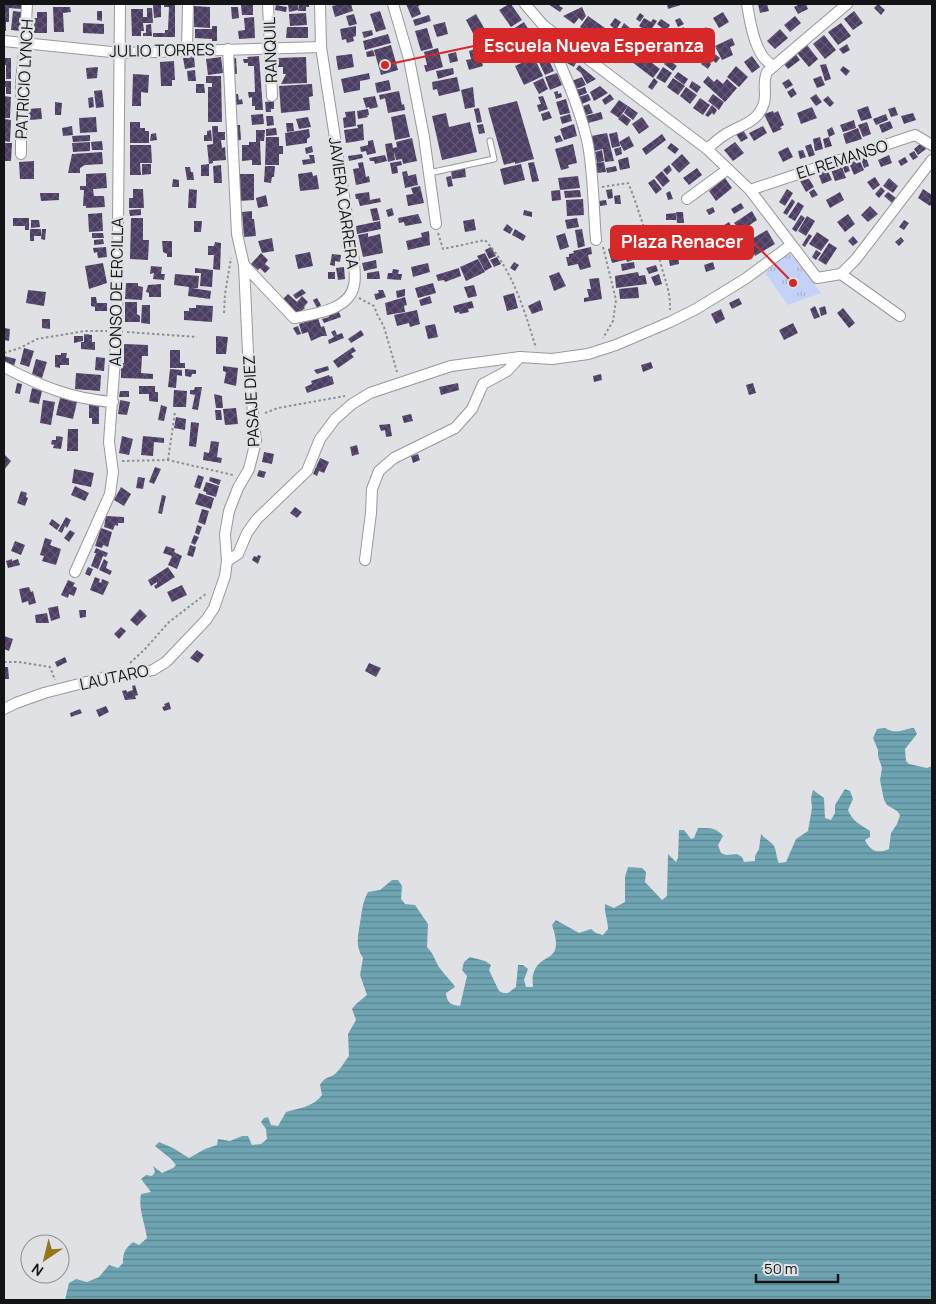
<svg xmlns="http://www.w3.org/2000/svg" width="936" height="1304" viewBox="0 0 936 1304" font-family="Manrope,sans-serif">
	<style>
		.park { fill: url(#park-tufts) }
		.water { fill: url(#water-rules) }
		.building { fill: url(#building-cross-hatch) }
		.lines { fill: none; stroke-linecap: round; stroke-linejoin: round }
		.lane-casing { stroke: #97989b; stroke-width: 7 }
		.street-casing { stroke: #97989b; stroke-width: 12 }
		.path { stroke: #8d8e90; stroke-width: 2; stroke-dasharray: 2.5 2.5; stroke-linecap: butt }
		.lane { stroke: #fff; stroke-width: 5 }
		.street { stroke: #fff; stroke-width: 10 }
		.labels { text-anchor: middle; stroke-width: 5; stroke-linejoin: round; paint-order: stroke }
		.street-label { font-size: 16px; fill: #131415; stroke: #e0e1e4 }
		.leader { fill: none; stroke: #d62828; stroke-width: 2 }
		.callout-dot { fill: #d62828; stroke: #e0e1e4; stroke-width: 2 }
		.callout { fill: #d62828; stroke: #d62828; stroke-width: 2 }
		.callout-label { font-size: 18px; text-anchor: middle; font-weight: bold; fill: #fff }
	</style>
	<defs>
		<pattern id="park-tufts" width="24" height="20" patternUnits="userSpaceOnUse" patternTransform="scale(1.25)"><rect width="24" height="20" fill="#c5d2f7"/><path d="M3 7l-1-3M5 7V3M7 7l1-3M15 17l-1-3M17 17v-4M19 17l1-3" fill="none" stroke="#a8b3d3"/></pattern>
		<pattern id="water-rules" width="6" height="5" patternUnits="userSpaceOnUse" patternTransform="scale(1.25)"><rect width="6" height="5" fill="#6fa5b3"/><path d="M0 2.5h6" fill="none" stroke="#5a8590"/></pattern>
		<pattern id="building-cross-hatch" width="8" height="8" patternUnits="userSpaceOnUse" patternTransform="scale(1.25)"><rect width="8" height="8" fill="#4b3e62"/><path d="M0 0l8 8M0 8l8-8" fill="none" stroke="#615673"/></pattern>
	</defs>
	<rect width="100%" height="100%" fill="#e0e1e4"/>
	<path class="park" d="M790,253L821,293L788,305L765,273Z"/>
	<path class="water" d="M885,728C896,735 903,729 914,728L917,734L905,749L906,761L909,764L927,768L932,766V1300H65L69,1283L76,1279L87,1282L99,1277L109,1265L118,1268L123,1263C123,1252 125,1249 133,1242L139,1245L147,1238C145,1223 138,1209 141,1194L151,1192L141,1179L146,1175L152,1176L155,1172L153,1166L162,1173L173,1168L176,1165L171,1159L155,1146L159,1142L173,1148L189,1158L205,1149L217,1145L218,1139L230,1141L242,1136H248L252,1145L261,1144L267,1139L266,1129L261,1122L264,1118L268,1117L271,1125L278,1126L286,1112C300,1108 313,1107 322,1095L320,1085C326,1075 330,1079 336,1073C340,1070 345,1061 349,1056L348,1034L356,1020L352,1009L356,1004L367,995L360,975L363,958C355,946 358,936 360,923C362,912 362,903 368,892L380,890L392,880H398L402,886L401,899L405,904L415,905L428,924L427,947C435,955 435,963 442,971C446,977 451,980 455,987L446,993C447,1003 451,1005 460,1006L467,976L462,970L464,962L470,957L485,961L491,965L489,970L499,991L503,993H508L516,987L518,965H523L528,969L524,980L526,987H533C533,983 532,978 533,975C539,950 566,966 552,925L556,920L579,933L591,929L596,933L603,935L608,929C608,920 604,913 605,904L614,908L625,902V877L628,867L642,868L646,872L645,882L662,900L667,896L668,854L676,862L678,858L679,830H684L691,839L694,838L698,828C709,828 716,827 723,836L718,845L721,853L726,855L737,854L742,857L744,862L755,861V856L759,849L761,834C765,839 772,842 774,846C777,852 776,858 779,863L786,862L796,839L808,831L812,808L811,798L813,790L824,798L825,818L831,820L835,813V805L845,789L850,791L853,799L848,810C852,821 861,825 870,831V837L865,840C870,851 878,854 889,849L891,833L897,824L900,815L897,811L887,805L884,800L880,780L882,768L878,756V750L873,738L877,729Z"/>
	<g class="building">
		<path d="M4,4H21V9L9,8V22H6V31H4Z"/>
		<path d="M164,4H175V37H153V33H165V30H168L169,7H164Z"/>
		<path d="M288,4H298V10L289,12Z"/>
		<path d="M299,4H309V7H306V11H298Z"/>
		<path d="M340,4H351L353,11L335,17L332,6Z"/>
		<path d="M406,4H423L418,6L421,14L412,18Z"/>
		<path d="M509,4H511L522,20L511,27L499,10Z"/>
		<path d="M548,4H561L559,6L563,8L560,12Z"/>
		<path d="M667,4H684L668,9Z"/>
		<path d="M758,4H767L769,11L760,13Z"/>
		<path d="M800,4H806L808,9L798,14L794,7Z"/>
		<path d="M878,4L885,10L881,15L874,8Z"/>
		<path d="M153,5H161V17L154,18Z"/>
		<path d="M241,5H253V15H242Z"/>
		<path d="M276,5L287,7L286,12L275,10Z"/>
		<path d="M194,6L210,7V28L194,27Z"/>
		<path d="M53,7H70L71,12L63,13L64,32H54Z"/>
		<path d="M231,7H238L239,18L232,19Z"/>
		<path d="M582,7L586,16L582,21L579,18L574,24L563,16Z"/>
		<path d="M147,8H152L153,23H143L144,31H141V36H132L131,9H143V17H147Z"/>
		<path d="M13,11L22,12L21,31L11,30Z"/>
		<path d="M97,11H102V21L97,20Z"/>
		<path d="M380,11L386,29L376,32L370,14Z"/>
		<path d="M854,11L863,23L853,30L844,19Z"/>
		<path d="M37,12H47V33H34V18H37Z"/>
		<path d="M723,12L729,22L719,28L713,18Z"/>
		<path d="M306,13L307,25L290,26L289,14Z"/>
		<path d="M640,13L644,16L640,22L636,19Z"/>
		<path d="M354,14L357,24L349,26L346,16Z"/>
		<path d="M476,14L487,33L476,39L466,20Z"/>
		<path d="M429,15L431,21L415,26L413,20Z"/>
		<path d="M588,16L605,28L593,45L587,40L591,35L580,27Z"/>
		<path d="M795,16L801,23L790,32L784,25Z"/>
		<path d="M254,17L255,38L239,39L238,31L245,30L244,18Z"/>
		<path d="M615,18L621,22L616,30L610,25Z"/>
		<path d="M644,18L651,22L653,19L657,21L649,33L639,26Z"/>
		<path d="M680,18L684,24L678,27L675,20Z"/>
		<path d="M661,19L670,25L666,31L657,24Z"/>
		<path d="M445,22L448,34L437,37L433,25Z"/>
		<path d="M524,22L531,33L527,36L531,42L523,46L513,29Z"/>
		<path d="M83,23L104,24V34L83,33Z"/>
		<path d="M624,23L630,28L625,34L620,30Z"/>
		<path d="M841,23L851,36L838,45L828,32Z"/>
		<path d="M151,24L152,36H143V33H146V25Z"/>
		<path d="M212,26H217V41H212V39L195,38V29H212Z"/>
		<path d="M356,26V36L353,37L354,41L347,43L346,39L342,40L340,29Z"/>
		<path d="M287,27H308V38H286Z"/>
		<path d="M683,27L687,30L684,33L692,39L687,45L676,37Z"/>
		<path d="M706,27L713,35L709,39L702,32Z"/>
		<path d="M427,28L433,48L421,51L415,31Z"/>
		<path d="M780,29L788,38L775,49L767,41Z"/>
		<path d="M372,30L373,35L364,38L362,32Z"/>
		<path d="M388,34L391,43L365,50L363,41Z"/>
		<path d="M824,35L836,50L825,59L813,44Z"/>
		<path d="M732,38L735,45L730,47L733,55L722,60L715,46Z"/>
		<path d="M847,44L850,50L843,54L839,49Z"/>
		<path d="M391,45L398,70L381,75L374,50Z"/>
		<path d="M807,45L818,59L809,67L797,53Z"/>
		<path d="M708,46L715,52L710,58L703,53Z"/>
		<path d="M438,48L443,67L426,72L424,65H427L424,52Z"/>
		<path d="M478,48L483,66L469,70L466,60L471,59L469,51Z"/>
		<path d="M691,48L705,58L701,63L687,53Z"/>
		<path d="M373,50L375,56L367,57L366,52Z"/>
		<path d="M456,52L458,61L450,63L448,54Z"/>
		<path d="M639,53L660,69L653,78L632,62Z"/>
		<path d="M795,53L800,60L788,69L783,63Z"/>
		<path d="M352,54L354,67L338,70L336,56Z"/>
		<path d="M546,54L554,71L545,75L537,58Z"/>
		<path d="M715,54L720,58L716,63L711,59Z"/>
		<path d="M259,56L263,110H255V106H252V97L249,98L248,92H255L254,66H248V63H244L243,59H248L247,57Z"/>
		<path d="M752,56L760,67L752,73L744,62Z"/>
		<path d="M194,57L195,67L185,69L183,58Z"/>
		<path d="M221,57L223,73L208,75L206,59Z"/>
		<path d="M306,57L307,83L281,84L286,74H283V67H278L277,58Z"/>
		<path d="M534,57L543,76L524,85L515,66Z"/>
		<path d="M4,58H11V79H6V65H4Z"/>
		<path d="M236,58L237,74H232L231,59Z"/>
		<path d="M570,58L576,63L574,67L567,63Z"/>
		<path d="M668,59L677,66L673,71L664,64Z"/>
		<path d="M705,59L711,64L708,69L701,64Z"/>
		<path d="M174,61L175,80H172V86H161L160,62Z"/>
		<path d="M826,64L831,79L825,81L820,65Z"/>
		<path d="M579,65L585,70L596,79L587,84L581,73L576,69Z"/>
		<path d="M736,66L748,77L739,87L727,77Z"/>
		<path d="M843,66L850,71L846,76L840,70Z"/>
		<path d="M98,67L97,78L87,79L86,68Z"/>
		<path d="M663,67L672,73L665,83L656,78Z"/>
		<path d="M453,68L454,74L438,79L436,71Z"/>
		<path d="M195,70L196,81H188L187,71Z"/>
		<path d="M678,72L688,79L684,85L674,77Z"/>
		<path d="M369,73L370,79L360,81V90L344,93L341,79Z"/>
		<path d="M557,73L562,85L550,90L545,77Z"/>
		<path d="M133,74L149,75L148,93L141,92V106H132Z"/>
		<path d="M206,76H221L222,122H208V87H212V83H206Z"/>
		<path d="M708,76L714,82L717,79L723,84L727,79L737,88L725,102L703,82Z"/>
		<path d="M821,76L825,85L817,88L813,79Z"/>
		<path d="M457,77L460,91L439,96L437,89L433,90L432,82Z"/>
		<path d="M582,77L586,85L576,89L572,81Z"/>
		<path d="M543,78L548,89L539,94L533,83Z"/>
		<path d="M654,78L658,82L652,90L648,87Z"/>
		<path d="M673,78L685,86L678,95L667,87Z"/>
		<path d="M789,79L793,85L786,89L782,83Z"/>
		<path d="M389,80L391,90L377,93L375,83Z"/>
		<path d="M4,81H11V94H6V87H4Z"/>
		<path d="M692,81L701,87L697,93L689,87Z"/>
		<path d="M196,84H204L205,93H196Z"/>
		<path d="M312,84L313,96L309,97L310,110L281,113L279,86Z"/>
		<path d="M600,86L608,93L594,101L590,92Z"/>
		<path d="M473,87L475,107L465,109L461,90Z"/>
		<path d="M585,87L587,93L579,96L576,90Z"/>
		<path d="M686,87L697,95L690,104L680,96Z"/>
		<path d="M793,88L797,94L791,98L787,92Z"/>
		<path d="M102,90L104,107L96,108L94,91Z"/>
		<path d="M399,91L402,105L404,104L405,110L388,113L385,98L380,100L379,95Z"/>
		<path d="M558,91V94L561,93L562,97L556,99L554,92Z"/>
		<path d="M234,94H238L239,100L242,99L243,104L234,105Z"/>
		<path d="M588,94L591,100L582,104L579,97Z"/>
		<path d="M610,94L614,99L605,105L602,100Z"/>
		<path d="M713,94L724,102L719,110L708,101Z"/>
		<path d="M816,94L822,102L816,106L810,98Z"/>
		<path d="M4,96L11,97L10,118H4Z"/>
		<path d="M375,96L378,107L370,109L369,107L366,108L363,98Z"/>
		<path d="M543,96L548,109L539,112L537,105L541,104L538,97Z"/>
		<path d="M828,96L834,103L830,107L823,100Z"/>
		<path d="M93,97L94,107L89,108L88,98Z"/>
		<path d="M700,98L710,105L703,115L693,108Z"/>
		<path d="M566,99L570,113L560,115L556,102Z"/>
		<path d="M619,100L628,106L619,118L610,112Z"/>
		<path d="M274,101V109H271V112H266L265,102Z"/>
		<path d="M517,101L534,159L515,164V162L504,165L488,108Z"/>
		<path d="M55,102L62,103L61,115H55Z"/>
		<path d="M589,104L593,113L586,115L583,106Z"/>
		<path d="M712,105L717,110L714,115L712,113L708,117L705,115Z"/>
		<path d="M628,106L638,113L633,120L624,113Z"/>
		<path d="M868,106L872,118L861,121L857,110Z"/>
		<path d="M812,107L817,118L801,124L797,113Z"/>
		<path d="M895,107L898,115L891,117L888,109Z"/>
		<path d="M41,108L42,119L29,120L28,109Z"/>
		<path d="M479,108L482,122L477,123L474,109Z"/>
		<path d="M368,109L369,115H367L368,117L358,119L357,111Z"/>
		<path d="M355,111L356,126L344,128L343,118L346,117L345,112Z"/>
		<path d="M549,111L552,118L543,121L541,114Z"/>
		<path d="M773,111L774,113L778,111L784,125L780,127L782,129L773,133L764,114Z"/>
		<path d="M601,112L603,119L588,123L586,116Z"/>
		<path d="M446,113L449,127L470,122L477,152L442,160L432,116Z"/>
		<path d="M913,113L916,120L904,124L901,116Z"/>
		<path d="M263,114L264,124L252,125L251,115Z"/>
		<path d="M405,114L410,137L395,140L391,117Z"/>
		<path d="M570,114L572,121L562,124L560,117Z"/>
		<path d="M623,114L631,120L627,126L618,119Z"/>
		<path d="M886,114L888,120L876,125L873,119Z"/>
		<path d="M266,116H273L274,125L267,126Z"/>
		<path d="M96,117L97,132L80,133L79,118Z"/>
		<path d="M308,117L311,127L299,129L296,119Z"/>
		<path d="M642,117L649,127L639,134L632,124Z"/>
		<path d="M4,119L11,120L10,142L4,141Z"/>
		<path d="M854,120L856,128L843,132L840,125Z"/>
		<path d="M890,121L893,128L882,133L879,125Z"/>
		<path d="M130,122H140V128H145V131H149V143H130Z"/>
		<path d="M867,122L871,134L863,137L858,125Z"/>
		<path d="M286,123H293L294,131L287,132Z"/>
		<path d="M363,124L364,140L346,143L344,130L358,128L357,125Z"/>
		<path d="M483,124L485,133L479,134L477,125Z"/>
		<path d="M574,124L577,136L564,140L560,129Z"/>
		<path d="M233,125H240L241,140L235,141Z"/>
		<path d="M72,126L73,135L63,136L62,128Z"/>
		<path d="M212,126H218V132H225V140H221L222,148L225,147L226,160L213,161V163L209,164L207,145L213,144Z"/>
		<path d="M763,126L767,133L754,141L749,133Z"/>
		<path d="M832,127L835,134L829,137L827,130Z"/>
		<path d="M276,128L277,135L266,136V129Z"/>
		<path d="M858,128L862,139L846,144L843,134Z"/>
		<path d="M309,129L310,137L307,139V143L286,146L285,133Z"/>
		<path d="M211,130L212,141H204V135H207V131Z"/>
		<path d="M256,130H265L264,141H260L261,165H252V160L242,161V145H249V142H256Z"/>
		<path d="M743,130L748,138L741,142L736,134Z"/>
		<path d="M617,132L620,146L612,148L609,134Z"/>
		<path d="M156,133L157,140L150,141L151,134Z"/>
		<path d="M607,133L614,161L605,162L603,149L594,151L591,136Z"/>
		<path d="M662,134L666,140L646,155L642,149Z"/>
		<path d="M90,135V141L73,142L72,136Z"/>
		<path d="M560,135L563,141L556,143L554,137Z"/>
		<path d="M629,136L634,146L624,151L619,142Z"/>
		<path d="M266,137H279V146H283V154H279V165H265Z"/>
		<path d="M820,137L823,149L815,151L813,139Z"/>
		<path d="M829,137L832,146L825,148L823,139Z"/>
		<path d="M412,138L417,161L403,164L402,159L396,160L394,151L395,160L388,162L385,144L392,143L393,148L397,147L396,142Z"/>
		<path d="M373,140L376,153L367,155L366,151L361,152L360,147L368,145V141Z"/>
		<path d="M102,141L103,150H92L91,142Z"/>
		<path d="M90,142V151L73,152L72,143Z"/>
		<path d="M735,142L744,153L733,161L724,150Z"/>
		<path d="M4,143H12L11,161H4Z"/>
		<path d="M671,143L679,149L675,154L667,148Z"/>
		<path d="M921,143L926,149L918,155L914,149Z"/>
		<path d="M573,144L577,163L568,165L569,168L561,170L555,149Z"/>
		<path d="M811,144L815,155L809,157L805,146Z"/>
		<path d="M130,145H151L152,163H140L141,175H130Z"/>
		<path d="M312,146L313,152L306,154L305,148Z"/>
		<path d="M621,147L622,154L616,156L614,149Z"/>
		<path d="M788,147L793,157L783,162L778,152Z"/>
		<path d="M602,150L604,161L597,163L595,152Z"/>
		<path d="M803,150L806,157L800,159L798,151Z"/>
		<path d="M914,151L918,157L913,160L909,154Z"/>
		<path d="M102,152L103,164L85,165L80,168V173H68L72,154Z"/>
		<path d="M362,154L363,158L349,161L348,156Z"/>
		<path d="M682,154L690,163L679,173L671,164Z"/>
		<path d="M309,155H314L315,163L303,165L302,160L310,159Z"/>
		<path d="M385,155L387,161L375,164L374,161H370L369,158Z"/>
		<path d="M889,155L892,163L881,167L878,160Z"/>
		<path d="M628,157L630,168L620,170L618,160Z"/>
		<path d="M866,157L869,166L864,168L861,159Z"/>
		<path d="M905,157L908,162L901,166L898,161Z"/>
		<path d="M859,159L864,170L854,175L849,163Z"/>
		<path d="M34,161V179H20L19,162Z"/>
		<path d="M401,161L402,165L397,166L398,173L392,174L390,163Z"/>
		<path d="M363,162L366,177L369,176L370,182L356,185L353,169L359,168L358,163Z"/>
		<path d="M534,162L539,181L532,182L528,163Z"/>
		<path d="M604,162L606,172L597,173L596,163Z"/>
		<path d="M847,163L850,171L845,173L842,165Z"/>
		<path d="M142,164H151V174L142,175Z"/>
		<path d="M209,164V176H201V165Z"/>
		<path d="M521,164L525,180L504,185L500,169Z"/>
		<path d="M221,165L222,183H214L213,166Z"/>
		<path d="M669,165L672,170L667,175L663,170Z"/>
		<path d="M265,166H275L274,177H272L271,183L264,182Z"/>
		<path d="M616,166L617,171L607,173L606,168Z"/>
		<path d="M185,167H190L191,172H193L194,180H187Z"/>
		<path d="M842,167L846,178L835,181L831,170Z"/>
		<path d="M465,168L466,177L452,179L451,170Z"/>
		<path d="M697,168L702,175L689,185L683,178Z"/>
		<path d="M827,169L832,180L822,184L818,173Z"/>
		<path d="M407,171L408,176L416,174L418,185L405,188L402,172Z"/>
		<path d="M662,171L670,181L663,187L655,177Z"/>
		<path d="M312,172L313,176L317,175L319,189L300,191L298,174Z"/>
		<path d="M106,173L107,188L93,189L94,196H104L105,207L86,208V206H83L84,190H80V186H86V174Z"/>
		<path d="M238,174H254V200L238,201Z"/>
		<path d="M451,176L453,186L448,187L446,177Z"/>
		<path d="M578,176L580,188L560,190L558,178Z"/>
		<path d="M808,177L814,187L806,192L800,181Z"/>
		<path d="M875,177L880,185L873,190L867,182Z"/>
		<path d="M725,178L732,188L716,201L709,191Z"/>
		<path d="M889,178L898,186L893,193L883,186Z"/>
		<path d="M173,179L179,180V187H172Z"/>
		<path d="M654,179L662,189L656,194L648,183Z"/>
		<path d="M420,186L424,203L408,206L406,195L413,194L411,188Z"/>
		<path d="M881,187L885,191L879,198L875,194Z"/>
		<path d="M133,189H143L144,208H129V198H133Z"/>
		<path d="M189,189L197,190L196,208H188Z"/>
		<path d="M612,189L613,198L608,199L606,190Z"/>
		<path d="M787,189L793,193L785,206L779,202Z"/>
		<path d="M814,189L818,195L812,198L809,192Z"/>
		<path d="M923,189L932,195V203L930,206L918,198Z"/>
		<path d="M560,190L561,200L552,201L551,191Z"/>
		<path d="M580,190L581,197L565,198L564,191Z"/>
		<path d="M670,191L673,199L668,200L666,193Z"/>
		<path d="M369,192L370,200L380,198L381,202L360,206L358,199H356L355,194Z"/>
		<path d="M840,192L844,200L830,208L826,200Z"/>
		<path d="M888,192L896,198L892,203L884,196Z"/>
		<path d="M40,193H59V200L41,201Z"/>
		<path d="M266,195L268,206L258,208L256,198Z"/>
		<path d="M620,195L621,204H615L614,196Z"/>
		<path d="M583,199L584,215L567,216L566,200Z"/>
		<path d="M792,199L795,202L787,215L783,213Z"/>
		<path d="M606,200L607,205L600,206L599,201Z"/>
		<path d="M798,202L804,206L795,221L788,217Z"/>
		<path d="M741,203L744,208L734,214L731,209Z"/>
		<path d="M870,206L878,214L868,222L861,215Z"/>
		<path d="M713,207L715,212L709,215L706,210Z"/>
		<path d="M377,208L380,220L373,221L370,209Z"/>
		<path d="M392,208L394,215L388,217L386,210Z"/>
		<path d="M141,209V215L130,216L129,210Z"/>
		<path d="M524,210L532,212V217L523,215Z"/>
		<path d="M252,211V219H254L256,236L244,237L242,212Z"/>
		<path d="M752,211L757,220L741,231L734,223Z"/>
		<path d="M676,212H683L684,223H677Z"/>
		<path d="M102,213L103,231L89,232L88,214Z"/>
		<path d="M676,213V220H666V214Z"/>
		<path d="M418,214L422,223L405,226L404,222L399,223L398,218Z"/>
		<path d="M848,214L855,224L845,232L837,222Z"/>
		<path d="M801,215L805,218L796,232L792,229Z"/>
		<path d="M807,216L815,221L806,236L798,231Z"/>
		<path d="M13,218H29V230H25V226H13Z"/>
		<path d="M131,218H143V240H149L148,260L130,259Z"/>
		<path d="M577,218L579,227L567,229L565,220Z"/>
		<path d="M474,219L476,230L465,232L463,221Z"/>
		<path d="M31,220H39L40,227L31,228Z"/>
		<path d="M904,220L909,223L904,230L899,227Z"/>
		<path d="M194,221H202L201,232H194Z"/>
		<path d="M380,221L381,229L357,234L356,226Z"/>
		<path d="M729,222L732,228L722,234L719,228Z"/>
		<path d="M507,224L513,229L510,234L503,230Z"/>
		<path d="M30,229H41V236H34V241H30Z"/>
		<path d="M42,229H46L45,240L41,239Z"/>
		<path d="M515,229L526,236L523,241L512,235Z"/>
		<path d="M582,229L585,246L578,248L575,230Z"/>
		<path d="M767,230L775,244L755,256L747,242Z"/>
		<path d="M429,231L430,245L408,250L406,241L422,237L421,233Z"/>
		<path d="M817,232L829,240L821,251L809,244Z"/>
		<path d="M92,233H103L104,238H92Z"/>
		<path d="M368,233V237L380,234L383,253L363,257L358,235Z"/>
		<path d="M565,233L569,247L560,250L556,236Z"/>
		<path d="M809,234L812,236L805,247L802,245Z"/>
		<path d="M622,235L624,242L612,245L610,237Z"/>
		<path d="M853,236L858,242L853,246L848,241Z"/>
		<path d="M901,237L904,241L899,246L895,242Z"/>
		<path d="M272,238L274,251L262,253L258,241Z"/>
		<path d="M103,239L104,244L94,245V240Z"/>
		<path d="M162,241H172V257H167V254L163,252Z"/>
		<path d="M215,242L221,243L220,270L213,269L214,255H208V246H214Z"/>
		<path d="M740,242L750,256L744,259L735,245Z"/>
		<path d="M691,243L694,257L682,260L678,246Z"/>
		<path d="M829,243L837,248L826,265L818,260Z"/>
		<path d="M619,246L621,254L616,255L617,257L624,255L625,260L612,263L608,249Z"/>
		<path d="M730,246L737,257L733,260L726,249Z"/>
		<path d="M106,247L107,257L98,258L97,252L94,253L93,248Z"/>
		<path d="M491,247L496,256L489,259L485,250Z"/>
		<path d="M591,247L592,254L588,255L591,267L580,270L578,264L568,266L566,257H569V254L574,253L573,251Z"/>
		<path d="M816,250L821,253L816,260L812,257Z"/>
		<path d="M310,252L313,266L298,269L295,255Z"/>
		<path d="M261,253L268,260L265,264L270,268L265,273L260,268L258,270L251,264Z"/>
		<path d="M485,253L492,267L485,271L477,256Z"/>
		<path d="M631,253L633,260L627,262L625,255Z"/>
		<path d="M678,253L679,264L670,266L668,255Z"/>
		<path d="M332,254L341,255L340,262L335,261V266L330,265Z"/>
		<path d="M497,257L501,264L494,267L490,260Z"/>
		<path d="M478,259L485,272L466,281L460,267Z"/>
		<path d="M376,260L377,268L364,271L362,263Z"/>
		<path d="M514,262L519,265L515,271L510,268Z"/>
		<path d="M634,262L635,268L622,271L621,264Z"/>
		<path d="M713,262L715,269L706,272L704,265Z"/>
		<path d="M103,263L107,283L89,289L85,266Z"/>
		<path d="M428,263L430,272L413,277L411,267Z"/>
		<path d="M656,265L658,271L649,274L646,268Z"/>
		<path d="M151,266L162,267L161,274H165L164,280L153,279L154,273L150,274Z"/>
		<path d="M344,267L345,279L338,280L336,268Z"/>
		<path d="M195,268L213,270L212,287L200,286L201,273H195Z"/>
		<path d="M459,268L461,276L445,282L444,280L438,281L436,275Z"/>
		<path d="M393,269L399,270L398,274H402L401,280L387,279L388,273H392Z"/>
		<path d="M379,271L380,279H367V273Z"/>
		<rect x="328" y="272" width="7" height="7"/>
		<path d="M559,272L566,286L554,291L549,276Z"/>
		<path d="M638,272L639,276L645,275L647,284L616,288L615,276Z"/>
		<path d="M175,274L199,276L198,288H192L211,291L210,299L188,296L189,287L174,285Z"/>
		<path d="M659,274L662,284L655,286L651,277Z"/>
		<path d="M599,278L602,299L584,302V298L589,297L587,289H591L589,279Z"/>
		<path d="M126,283H138V286L143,287L142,300L125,299Z"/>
		<path d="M433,283L436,293L418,298L415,288Z"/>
		<path d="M161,284V297H149V293L146,292L148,285Z"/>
		<path d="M474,285L477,296L468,298L464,287Z"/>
		<path d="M638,287L639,298L620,299L619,289Z"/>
		<path d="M302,289L306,293L296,299L293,295Z"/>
		<path d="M405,289V296L397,298L396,291Z"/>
		<path d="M28,290L46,292L44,306L26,303Z"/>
		<path d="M378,290H383L386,297L376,300L374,294L379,293Z"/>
		<path d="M514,293L518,308L507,311L503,296Z"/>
		<path d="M288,294L297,302L302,296L308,302L304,307L305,308L297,314L282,300Z"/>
		<path d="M430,296L432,303L421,306L419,300Z"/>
		<path d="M91,297H96L97,303H107V311H95V307L91,306Z"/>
		<path d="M405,297L407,305L404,306L405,312L387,315L385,303Z"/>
		<path d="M317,298L321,305L317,308L313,300Z"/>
		<path d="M739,298L742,304L732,309L729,303Z"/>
		<path d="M540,300L543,310L532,314L528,306Z"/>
		<path d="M472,301L474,308L468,309L469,312L460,314L459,312L455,313L453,306Z"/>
		<path d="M125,302H137V314L140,316V322H125Z"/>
		<path d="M142,305H150V324L141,323Z"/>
		<path d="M196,305L213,306L212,322L184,320V311H189V308H196Z"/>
		<path d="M815,306L820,317L814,319L810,309Z"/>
		<path d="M825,306L827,314L821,316L819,308Z"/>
		<path d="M843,308L855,323L849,328L837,313Z"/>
		<path d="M721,309L725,319L716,324L711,314Z"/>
		<path d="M338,310L341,317L324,323L322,319L329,317L328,314Z"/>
		<path d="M417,310L420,324L410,327L409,323L397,326L394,315Z"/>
		<path d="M318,318L321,327L324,326L327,336H322L311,341L308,332L302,334L299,324Z"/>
		<path d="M42,319H50V329L42,328Z"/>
		<path d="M793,323L798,333L784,340L779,330Z"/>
		<path d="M435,324L438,337L428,339L425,326Z"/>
		<path d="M298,326L301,334L297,335L293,328Z"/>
		<path d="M4,328L10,329L9,341L4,340Z"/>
		<path d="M335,330L337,335L342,333L344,338L329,344L328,340L334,337L331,332Z"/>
		<path d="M361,330L364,335L351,343L348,339Z"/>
		<path d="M84,334L92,335V342H95V350L81,349V342H84Z"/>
		<path d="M74,336H83V341L74,343Z"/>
		<path d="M216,336L228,337L226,354H216Z"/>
		<path d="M124,344L148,345V356H142L141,373L153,374V379L121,378V363H124Z"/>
		<path d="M353,347L356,351L351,354L354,357L338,368L333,361Z"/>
		<path d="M24,348L34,351L29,367L20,364Z"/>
		<path d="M170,350H180V363H185V368H170Z"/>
		<path d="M61,353H67L66,358H69V365H60V368L55,367V355H61Z"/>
		<path d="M4,356L16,359L14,366L4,362Z"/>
		<path d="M96,357L105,358L104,371L95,370Z"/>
		<path d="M36,359L47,362L42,378L32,374Z"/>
		<path d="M651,362L653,368L643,372L641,365Z"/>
		<path d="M223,366L238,368L236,386L224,383L226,372L223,371Z"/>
		<path d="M328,366L329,370L317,374L314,370Z"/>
		<path d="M170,369L182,370V376L177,375L176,388L168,387Z"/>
		<path d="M185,369L196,370V374H192L191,377L185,376Z"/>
		<path d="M76,373L101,375L100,391L75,389Z"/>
		<path d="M601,374L602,380L594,382L593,376Z"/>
		<path d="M329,375L330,377L332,376L334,384L307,393L305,387L312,384L311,381Z"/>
		<path d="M17,383L22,384L20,394L15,393Z"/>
		<path d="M458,383L459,390L441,395L439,387Z"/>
		<path d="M753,383L756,393L749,395L746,385Z"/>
		<path d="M139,386H155V392H158V402L149,401V394H139Z"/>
		<path d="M195,387H202L198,410L192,409L195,395L190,394V390H194Z"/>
		<path d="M32,388L42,391L39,404L29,402Z"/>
		<path d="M174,390L187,391L186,407H173Z"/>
		<path d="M120,391H129V397H119Z"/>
		<path d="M214,394L222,396L223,408H216Z"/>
		<path d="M60,398L77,402L73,419L56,415Z"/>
		<path d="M43,400L55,402L51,425L40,423Z"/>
		<path d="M120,400L130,402L127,415L118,414Z"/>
		<path d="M89,405H99V424H92V418H89Z"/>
		<path d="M161,405L167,407L164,421L158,420Z"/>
		<path d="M236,408L238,424L225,425L223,409Z"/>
		<path d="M215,410H221L222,420H216Z"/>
		<path d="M411,414L413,421L404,423L402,416Z"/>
		<path d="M176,417L186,419L185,430L174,428Z"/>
		<path d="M191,422L199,423L196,447L189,446Z"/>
		<path d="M390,424L392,436L386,437L385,430L381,431L379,425Z"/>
		<path d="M68,429H78V451H67Z"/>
		<path d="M56,436L63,437L61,449L53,448L54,445L51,444L52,440H56Z"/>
		<path d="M122,436L133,439L129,455L119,453Z"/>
		<path d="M143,436L164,438V443L154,442L153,456L141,455Z"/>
		<path d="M211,441L219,442L217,457L222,458L221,463L203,460L204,452L209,453Z"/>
		<path d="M357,445L359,454L352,456L350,447Z"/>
		<path d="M264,452L274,454L272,464L262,462Z"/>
		<path d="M4,454L11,461L4,470Z"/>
		<path d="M418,454L420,460L413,463L411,456Z"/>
		<path d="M320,458L329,462L324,473L319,471L317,476L313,474Z"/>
		<path d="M155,467L161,469L154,484L149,482Z"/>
		<path d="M74,469L94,473L91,487L72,483Z"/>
		<path d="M259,470L266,472L264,478L257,476Z"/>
		<path d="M198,475L204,477L200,489L194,487Z"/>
		<path d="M138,477L145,478L143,489L136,488Z"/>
		<path d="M210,477L221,480L219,485L209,481Z"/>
		<path d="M206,482L219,486L216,497L206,494V492L203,491Z"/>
		<path d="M75,486L89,493L85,501L71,495Z"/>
		<path d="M121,487L131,494L124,506L114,500Z"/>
		<path d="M21,491L27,493L26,497L28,498L25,506L17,503Z"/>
		<path d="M199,493L214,498L211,509L195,504Z"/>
		<path d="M162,495L166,496L162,514L158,513Z"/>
		<path d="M295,507L302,512L297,518L290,513Z"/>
		<path d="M202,509L209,511L205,525L198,522Z"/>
		<path d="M106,516L124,517V523H118V526L115,525L113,530L104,527Z"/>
		<path d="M66,517L71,520L67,528L65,526L62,533L58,531Z"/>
		<path d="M52,519L60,525L57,530L49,524Z"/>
		<path d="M197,525L202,527L199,535L195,533Z"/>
		<path d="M101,528L112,532L108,547L103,545L102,548L95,546Z"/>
		<path d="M70,530L75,533L69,542L64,538Z"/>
		<path d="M194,535L199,537L195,545L191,543Z"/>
		<path d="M45,538L52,540L50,545L61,549L56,565L42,561L44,556L40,555Z"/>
		<path d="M15,541L25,545L21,555L11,551Z"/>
		<path d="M190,545L196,547L193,557L187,555Z"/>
		<path d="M166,546L175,549L174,552L182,556L177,569L168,565L172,556L163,553Z"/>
		<path d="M96,548L108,553L106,557L103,556L98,569L91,566L96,553H94Z"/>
		<path d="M258,555L261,556L258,564L252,560L254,556L257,557Z"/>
		<path d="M12,559V561L18,559L20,565L8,568L6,561Z"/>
		<path d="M104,559L108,562L106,568L112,571L110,575L99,570Z"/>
		<path d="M88,567L93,569L90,576L85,574Z"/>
		<path d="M168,567L175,577L156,589L154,586L157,584V582L151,586L148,580Z"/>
		<path d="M95,577L100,579L99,582L101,583L102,579L109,582L103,595L90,590Z"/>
		<path d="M68,580L75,583L73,586L77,588L74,596L69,594L68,598L61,595Z"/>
		<path d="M182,585L187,595L172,602L167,592Z"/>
		<path d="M29,587L31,592L33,591L36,603L29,605L28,601L22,603L19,589Z"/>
		<path d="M58,606L60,618L51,621L48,608Z"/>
		<path d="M140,609L147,616L137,626L130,620Z"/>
		<path d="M79,610H86V617L80,618Z"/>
		<path d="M47,613L49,623H36L35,615Z"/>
		<path d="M121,627L126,631L119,639L114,634Z"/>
		<path d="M4,636L13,639L9,651L4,649Z"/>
		<path d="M197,650L204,655L198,663L190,658Z"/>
		<path d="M65,657L67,662L57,667L55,662Z"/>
		<path d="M369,663L381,668L376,677L365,671Z"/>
		<path d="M4,667H8L9,679H4Z"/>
		<path d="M135,685L138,695L135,696L136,699L125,700L122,691L126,690L127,692L133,690L132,686Z"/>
		<path d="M169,702L171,709L164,711L162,707L165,706L164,704Z"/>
		<path d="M106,706L109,712L99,717L96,710Z"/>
		<path d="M80,709L82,713L71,717L70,713Z"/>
	</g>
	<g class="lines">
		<g class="lane-casing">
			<path id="lane" d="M429,173L494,159L490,141"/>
		</g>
		<g class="street-casing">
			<g id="street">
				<path d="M268,4L272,96"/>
				<path d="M393,4L409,59L424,137L436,224"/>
				<path d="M525,4L543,25L707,149L728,169L750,190L817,278L841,274L856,259L932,160"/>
				<path d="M747,4C750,22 755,58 774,66"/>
				<path d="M543,25C559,62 578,101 587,140C594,172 593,207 596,240"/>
				<path d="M4,41L121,53L321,47"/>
				<path d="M228,49L237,234L244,265L294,318C314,314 350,310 354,285C356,278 354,269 354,261L321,47L320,4"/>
				<path d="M187,50L188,4"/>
				<path d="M707,149C713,144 719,138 726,134C740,125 758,123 764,103C767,93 762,83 767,72L847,4"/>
				<path d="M21,154V82L25,42L27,4"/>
				<path d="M750,190L915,135L932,145"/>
				<path d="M687,199L728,169"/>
				<path d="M841,274L900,316"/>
				<path d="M4,367C41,386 71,399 113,402"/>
				<path d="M365,560L371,513L372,489L379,471L394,458L455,428L472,409L483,384L507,371L520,357"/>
				<path d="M227,561L238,554L247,533L257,519L307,471L320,439L335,419L352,404L370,393L451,366L520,357L552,359L588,354L616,345L670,322L696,309L745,279L791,245"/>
				<path d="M75,572L110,494L113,472L109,442L117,331L120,4"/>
				<path d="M4,709L16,703L44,693L114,675L136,674L153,670L166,662L206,620L214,608L225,576L227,561L225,534L229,511L238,488L249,469L256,441L249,374L244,265"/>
			</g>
		</g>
		<g class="path">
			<path d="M602,187L628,183C635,198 639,214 645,230C648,237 654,240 657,246C659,250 659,256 660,261C664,278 671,292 670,310"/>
			<path d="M438,233L443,249L485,240C513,271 524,309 536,348"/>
			<path d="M603,247L616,300L613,321L603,338"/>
			<path d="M359,298L374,306L377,314L384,327L397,372"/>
			<path d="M224,313L225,294L231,258"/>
			<path d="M127,332L197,337"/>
			<path d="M4,353L20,348L37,339L85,331H107"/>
			<path d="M265,413L278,408L345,396"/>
			<path d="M168,460L175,412"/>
			<path d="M122,461L168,460L233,475"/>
			<path d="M4,662H19L50,667L55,680"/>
			<path d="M130,663L145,649L169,622L207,593"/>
		</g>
		<use href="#lane" class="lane"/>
		<use href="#street" class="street"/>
	</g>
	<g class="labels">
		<g class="street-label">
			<text transform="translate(162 50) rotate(-1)" y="6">JULIO TORRES</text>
			<text transform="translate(270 50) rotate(-92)" y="6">RANQUIL</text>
			<text transform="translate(24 79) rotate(-87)" y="6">PATRICIO LYNCH</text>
			<text transform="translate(842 159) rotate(-18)" y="6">EL REMANSO</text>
			<text transform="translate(344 203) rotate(82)" y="6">JAVIERA CARRERA</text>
			<text transform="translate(116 292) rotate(-89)" y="6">ALONSO DE ERCILLA</text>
			<text transform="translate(251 401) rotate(-93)" y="6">PASAJE DIEZ</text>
			<text transform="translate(114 677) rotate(-12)" y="6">LAUTARO</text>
		</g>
	</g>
	<path class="leader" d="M385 65L474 46M793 283L753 242"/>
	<g class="callout-dot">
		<circle cx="385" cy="65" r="5"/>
		<circle cx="793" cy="283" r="5"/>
	</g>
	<g class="callout">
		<rect x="474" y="29" width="240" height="33" rx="5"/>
		<rect x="611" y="226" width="142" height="33" rx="5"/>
	</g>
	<g class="callout-label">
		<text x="594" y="52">Escuela Nueva Esperanza</text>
		<text x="682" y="248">Plaza Renacer</text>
	</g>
	<rect width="936" height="1304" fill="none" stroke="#131415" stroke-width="10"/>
	<g transform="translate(45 1259) rotate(215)"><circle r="24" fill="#e0e1e4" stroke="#8e8f91"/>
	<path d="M0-4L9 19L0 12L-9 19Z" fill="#91781e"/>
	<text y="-8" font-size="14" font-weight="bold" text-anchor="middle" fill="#131415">N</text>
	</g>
	<path d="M756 1274v8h82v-8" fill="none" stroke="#131415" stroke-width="2.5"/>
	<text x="764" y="1274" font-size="15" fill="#131415" stroke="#e0e1e4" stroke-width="4" paint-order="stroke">50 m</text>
</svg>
